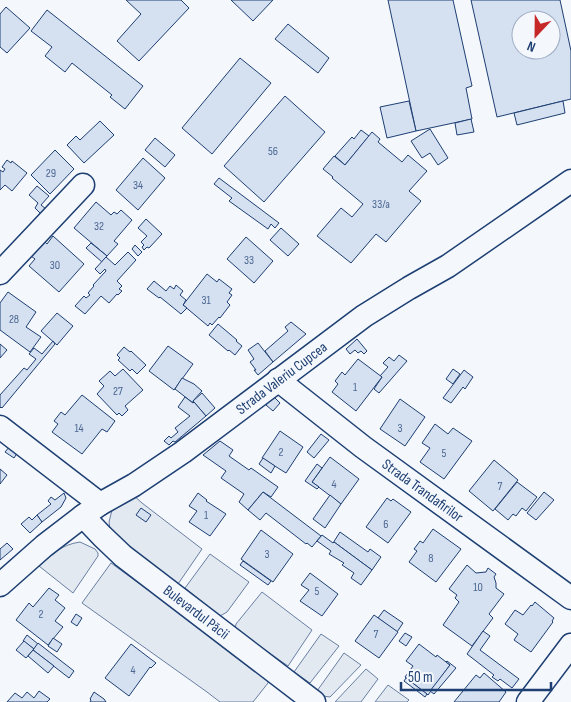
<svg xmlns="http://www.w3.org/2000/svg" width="571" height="702" viewBox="0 0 571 702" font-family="'Sofia Sans Condensed',sans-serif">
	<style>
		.green { fill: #e3e9f0; stroke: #687fa3 }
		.building { fill: #d5e0f0; stroke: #1d3f73; fill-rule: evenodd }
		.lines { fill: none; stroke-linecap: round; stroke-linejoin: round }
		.minor-casing { stroke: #1d3f73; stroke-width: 25 }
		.minor { stroke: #f4f7fb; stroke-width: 22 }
		.labels { text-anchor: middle; stroke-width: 4; stroke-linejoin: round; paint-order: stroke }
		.number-label { font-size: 12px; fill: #4b6792 }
		.street-label { font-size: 15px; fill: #1d3f73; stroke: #f4f7fb }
	</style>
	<rect width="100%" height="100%" fill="#f4f7fb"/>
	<g class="green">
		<path d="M132,494L142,503L202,549L178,584L173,581L126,546L110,529L109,522L112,510L117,501Z"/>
		<path d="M80,542L95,549L98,553V556L73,593L39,566C54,554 60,545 80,542Z"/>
		<path d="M210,554L249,582L227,612L220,616L185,588Z"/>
		<path d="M111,563L188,619L233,655L269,680L268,683L253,702H220L207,692L82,603Z"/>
		<path d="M262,592L312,630L288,666L235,629L236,624Z"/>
		<path d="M321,634L339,646L310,683L294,672Z"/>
		<path d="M344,653L361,665L330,697L323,696L317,691Z"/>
		<path d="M366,669L378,679L361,702H335Z"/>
		<path d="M388,685L409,700L407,702H375Z"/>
	</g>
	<g class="building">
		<path d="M126,0H181L189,8L139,61L117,41L141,14Z"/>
		<path d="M231,0H273L253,21Z"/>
		<path d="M388,0H453L472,86L466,88L472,119L416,131Z"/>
		<path d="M471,0H560L571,51V99L497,117ZM521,20H551V50H521Z"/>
		<path d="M6,7L30,28L7,53L0,47V14Z"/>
		<path d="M47,10L143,86L125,109L110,97L112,95L72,63L65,72L45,56L52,47L31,31Z"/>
		<path d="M288,24L329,58L318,73L275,39Z"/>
		<path d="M240,58L271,83L212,154L182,128Z"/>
		<path d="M285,96L325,132L264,202L224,166Z"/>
		<path d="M409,101L416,131L387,138L380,107Z"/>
		<path d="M563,101L565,113L517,125L514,113Z"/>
		<path d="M471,119L474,132L457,135L455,123Z"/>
		<path d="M100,121L114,135L84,163L67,145L76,136L80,140Z"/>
		<path d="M430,129L448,158L438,165L430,153L422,158L411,141Z"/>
		<path d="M361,130L369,136L345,165L335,156L352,137L354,139Z"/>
		<path d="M372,132L380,139L378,142L402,162L408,155L427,171L409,191L421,201L386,242L376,234L351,263L317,236L341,208L352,217L363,204L332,178L333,177L323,169L334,156L345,165Z"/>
		<path d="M155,138L175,155L165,167L145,150Z"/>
		<path d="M55,150L74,169L50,194L31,175Z"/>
		<path d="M143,158L165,178L138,210L116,190Z"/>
		<path d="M7,160L11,163L12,161L27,173L12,191L5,185L0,190V170L3,172L5,169L2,167Z"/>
		<path d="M219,178L279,223L275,228L271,224L268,229L229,201L232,198L214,184Z"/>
		<path d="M37,186L49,196L41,205L46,209L41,214L35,208L38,203L29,195Z"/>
		<path d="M96,202L111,215L114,212L117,214L121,210L132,220L114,241L118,244L107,256L74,228Z"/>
		<path d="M146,219L162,234L149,248L147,247L144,250L142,247L144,245L141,242L147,236L138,228Z"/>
		<path d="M281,228L299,244L288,256L270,240Z"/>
		<path d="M53,236L84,264L59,292L29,266L35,259L31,256L44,241L47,244Z"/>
		<path d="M246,237L273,261L254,283L227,259Z"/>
		<path d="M91,243L107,256L102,262L86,248Z"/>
		<path d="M135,245L142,252L138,256L132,249Z"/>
		<path d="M128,252L136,260L117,281L122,286L119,289L122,291L118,295L117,294L109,303L101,296L85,314L75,306L84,296L86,298L90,295L88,293L94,286L93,285L106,271L105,269L100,274L95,269L106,257L115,265Z"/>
		<path d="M207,274L217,282L219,279L232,289L229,293L232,295L227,302L230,305L220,318L219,317L212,325L210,323L208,326L183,305Z"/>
		<path d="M154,281L166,291L170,286L174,289L176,285L183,291L180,295L186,300L183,305L187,308L181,314L160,297L159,298L147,289Z"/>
		<path d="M8,292L36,312L26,327L41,337L30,352L0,330V303Z"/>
		<path d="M57,313L73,326L57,345L41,331Z"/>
		<path d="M291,322L306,334L273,362L265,351L288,331L285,327Z"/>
		<path d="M218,324L237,340L236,341L242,346L235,355L229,350L228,351L209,335Z"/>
		<path d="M357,339L367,351L364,354L361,351L358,353L355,350L350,354L346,349Z"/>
		<path d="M53,341L55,344L2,408L1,407L0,408V395L24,368L27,370L36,359L29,354L34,348L42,354Z"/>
		<path d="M258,343L273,362L258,375L254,370H256L250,362L254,359L248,350Z"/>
		<path d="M0,344L7,350L0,358Z"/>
		<path d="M168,346L193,364L174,390L149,371Z"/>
		<path d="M124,347L130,352L131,351L146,365L137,374L132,369L130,371L118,360L120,358L117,355Z"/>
		<path d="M399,355L407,361L379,393L374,389L382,377L380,376L388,367L383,363L389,357L394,361Z"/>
		<path d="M358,359L382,377L356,411L332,392L338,384L335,381L342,372L345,375Z"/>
		<path d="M123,369L143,390L125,406L128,410L122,416L119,413L117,415L97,394L104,386L99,381L110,371L115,376Z"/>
		<path d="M453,369L460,374L453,384L446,379Z"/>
		<path d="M464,370L473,377L465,389L463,387L451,403L443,398Z"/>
		<path d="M182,378L194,384L202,391L193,401V403L175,389Z"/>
		<path d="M202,393L215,408L206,416L193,401Z"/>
		<path d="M82,395L115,421L107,432L102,429L82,454L52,432L58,424L54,421L61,412L65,415Z"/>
		<path d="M185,397L193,403L194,402L206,416L175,442L173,441L169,445L164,441L169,436L171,438L178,432L175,428L190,416L178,407Z"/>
		<path d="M274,397L280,403L273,411L266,405Z"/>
		<path d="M400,399L425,417L405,446L380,429Z"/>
		<path d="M435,424L448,434L453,428L472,441L444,479L420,462L430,448L422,443Z"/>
		<path d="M280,431L303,447L286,473L262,458Z"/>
		<path d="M321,434L329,440L314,458L307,452Z"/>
		<path d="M220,441L233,450L229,456L249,470L251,468L278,487L271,497L263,492L248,510L239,502L244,494L221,478L226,471L203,455Z"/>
		<path d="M10,446L18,452L14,458L5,452Z"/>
		<path d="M330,457L359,479L341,504L312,482Z"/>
		<path d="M263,458L275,466L271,473L259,464Z"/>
		<path d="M494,460L518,480L493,511L469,491Z"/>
		<path d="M317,464L322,468L312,482L319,487L317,489L305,481Z"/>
		<path d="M0,469L7,475L0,484Z"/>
		<path d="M517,482L537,497L526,511L522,508L516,516L513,514L508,520L495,509Z"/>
		<path d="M263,492L321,536L312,547L307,543L306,544L266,513L260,520L248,510Z"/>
		<path d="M544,492L554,500L536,520L527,513Z"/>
		<path d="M64,493L66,498L61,507L42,522L37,515L51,504L48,501L51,497L55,500Z"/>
		<path d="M198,493L207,500L206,501L226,514L210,536L189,522L197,511L189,506Z"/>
		<path d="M330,495L341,504L325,528L313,519Z"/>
		<path d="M387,498L391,501L393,499L411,512L388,543L366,527Z"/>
		<path d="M141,508L151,515L146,522L136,515Z"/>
		<path d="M37,515L42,522L30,533L21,524L29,517L32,520Z"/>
		<path d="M433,529L461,549L436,582L409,562L417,551L414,549L420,541L423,543Z"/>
		<path d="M261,530L293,554L273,582L241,559Z"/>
		<path d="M340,532L368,552L370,549L381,557L372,570L334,542L333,543Z"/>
		<path d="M322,535L333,543L334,542L372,570L361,585L351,578L354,573L342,565L344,563L329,554L331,551L317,541Z"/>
		<path d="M7,543L13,549L0,560V549Z"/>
		<path d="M243,561L271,581L268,585L240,565Z"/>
		<path d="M467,565L476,573L486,572L488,568L496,574L494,577L496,583V588L504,594L489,614L493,618L472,646L443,625L459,602L455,598L457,595L449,589Z"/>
		<path d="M310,573L338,594L322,616L300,601L309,590L301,585Z"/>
		<path d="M49,588L59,595L55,600L65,608L55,621L63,627L48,645L16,620L29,603L33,607Z"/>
		<path d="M535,602L554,618L552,621L553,622L531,652L514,640L518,634L505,624L515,610L523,615L531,605L532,606Z"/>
		<path d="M384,610L403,623L397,632L378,618Z"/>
		<path d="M76,614L82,618L77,626L71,622Z"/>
		<path d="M374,615L398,632L379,658L355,641Z"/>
		<path d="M483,631L490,636L480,650L519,679L512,688L500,679L498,681L492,677L494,675L467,654Z"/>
		<path d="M405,633L412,637L406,646L399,641Z"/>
		<path d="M27,635L38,644L34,649L23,641Z"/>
		<path d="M53,638L62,644L57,652L48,646Z"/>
		<path d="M24,641L34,649L26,658L16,650Z"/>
		<path d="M38,643L74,671L69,678L33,650Z"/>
		<path d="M131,644L156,663L151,668L150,667L129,696L105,678Z"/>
		<path d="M419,644L436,657L437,655L450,665L428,695L405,677L413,666L406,661Z"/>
		<path d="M33,650L54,666L48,673L28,656Z"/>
		<path d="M447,661L456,668L434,694L430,691L450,665L446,662Z"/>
		<path d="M484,673L506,692L499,702H454L476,675L480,678Z"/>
		<path d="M406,678L427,694L425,697L404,681Z"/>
		<path d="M39,691L50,699L47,702H7L15,693L22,698L27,692L34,698Z"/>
		<path d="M94,692L104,699L106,702H90L91,700L90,699Z"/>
	</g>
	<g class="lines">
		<g class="minor-casing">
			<g id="minor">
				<path d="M0,273L83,185"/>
				<path id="s1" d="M278,380L363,447L571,598"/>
				<path d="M0,427L100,504"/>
				<path id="s2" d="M83,516L102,536L123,556L314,702"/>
				<path id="s3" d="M0,585L44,546L83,516L100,504L134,485L183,452L364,316L409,288L448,266L571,181"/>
				<path d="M528,702L571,645"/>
			</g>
		</g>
		<use href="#minor" class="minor"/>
	</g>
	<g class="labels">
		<g class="number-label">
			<text x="273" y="155">56</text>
			<text x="51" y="177">29</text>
			<text x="138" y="189">34</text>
			<text x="381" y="208">33/a</text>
			<text x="99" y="230">32</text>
			<text x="249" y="264">33</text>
			<text x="55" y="269">30</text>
			<text x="206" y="304">31</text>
			<text x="14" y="323">28</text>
			<text x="355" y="391">1</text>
			<text x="118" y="395">27</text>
			<text x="79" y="432">14</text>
			<text x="400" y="432">3</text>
			<text x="281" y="456">2</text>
			<text x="444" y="457">5</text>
			<text x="334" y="488">4</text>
			<text x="500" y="490">7</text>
			<text x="206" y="519">1</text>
			<text x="386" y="528">6</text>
			<text x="267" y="558">3</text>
			<text x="431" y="562">8</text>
			<text x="478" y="591">10</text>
			<text x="317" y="595">5</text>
			<text x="41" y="618">2</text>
			<text x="376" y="638">7</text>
			<text x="133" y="674">4</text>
		</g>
		<g class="street-label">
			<text dy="5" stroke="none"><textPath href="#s3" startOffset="350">Strada Valeriu Cupcea</textPath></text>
			<text dy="5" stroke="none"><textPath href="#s1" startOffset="182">Strada Trandafirilor</textPath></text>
			<text dy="5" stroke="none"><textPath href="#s2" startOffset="149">Bulevardul Păcii</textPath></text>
		</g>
	</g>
	<g transform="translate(536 35) rotate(202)"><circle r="24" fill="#f4f7fb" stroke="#9eadc5"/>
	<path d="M0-4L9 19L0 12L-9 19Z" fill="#c62828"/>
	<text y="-8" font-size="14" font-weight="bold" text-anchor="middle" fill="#1d3f73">N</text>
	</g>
	<path d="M401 682v8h150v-8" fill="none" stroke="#1d3f73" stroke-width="2.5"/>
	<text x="408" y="682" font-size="15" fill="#1d3f73" stroke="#f4f7fb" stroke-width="4" paint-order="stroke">50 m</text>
</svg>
